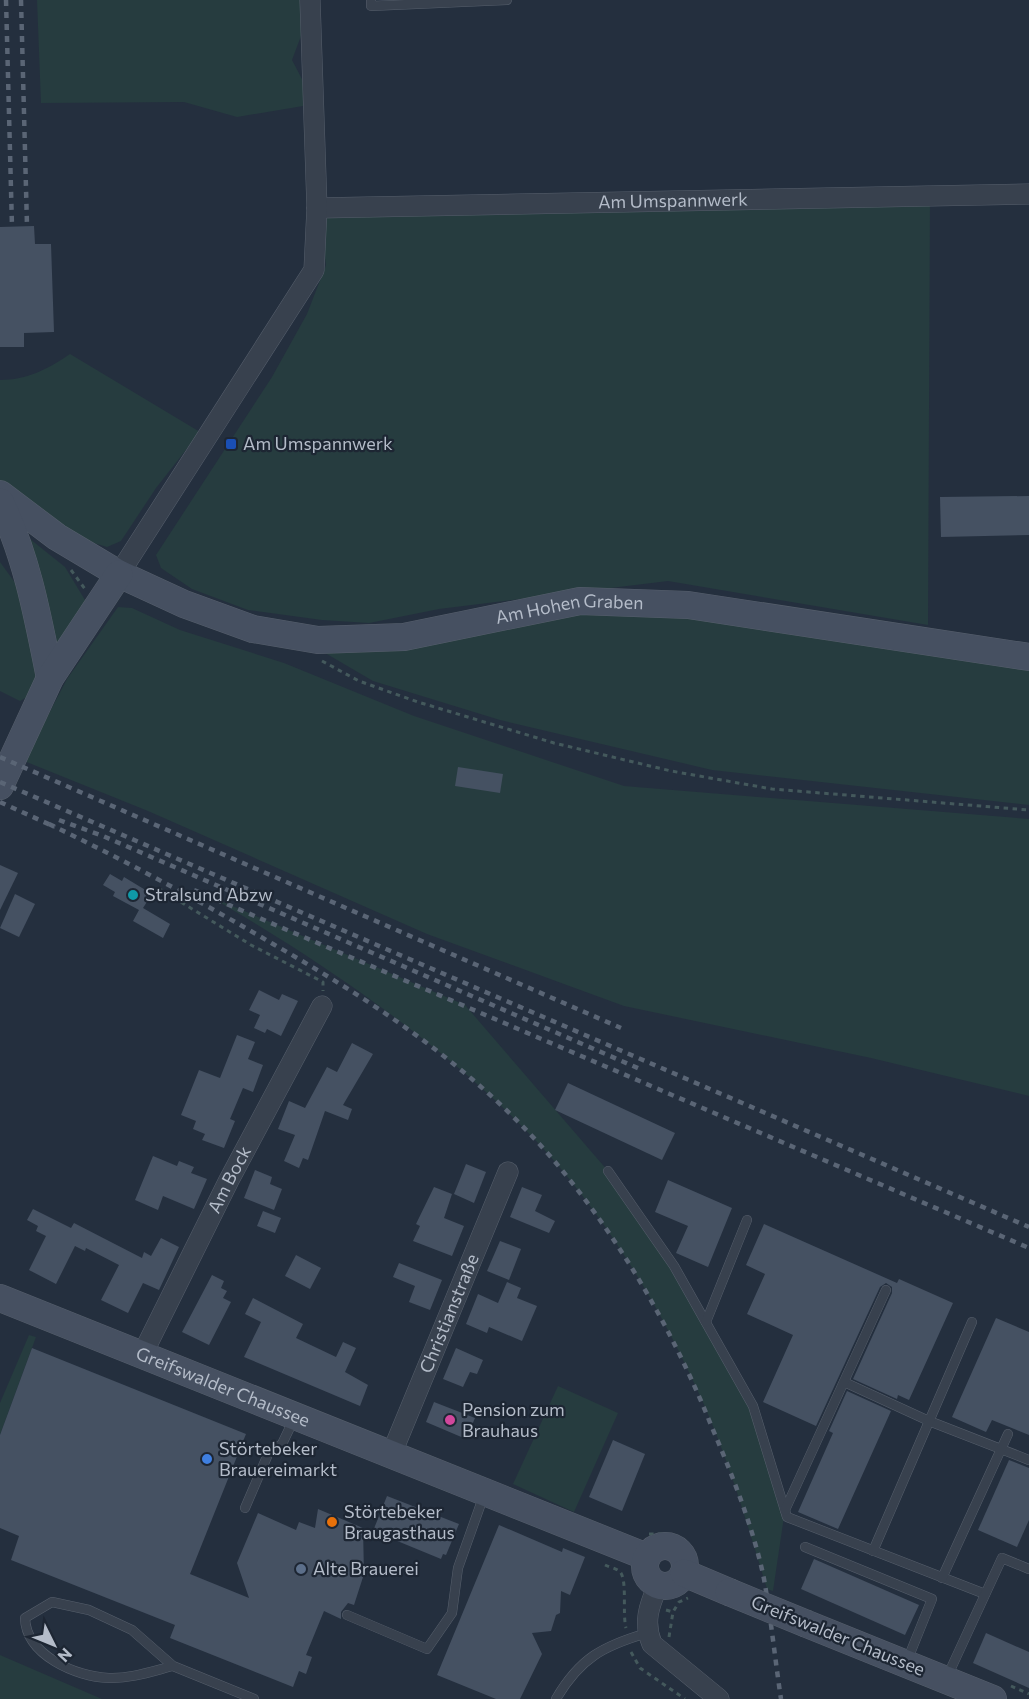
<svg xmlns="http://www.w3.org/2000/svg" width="1029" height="1699" viewBox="0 0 1029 1699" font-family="Commissioner,sans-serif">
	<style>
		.green { fill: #263c3f }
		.building { fill: #455162 }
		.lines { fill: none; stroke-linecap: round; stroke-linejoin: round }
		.lane-casing { stroke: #565f6c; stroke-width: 10 }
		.street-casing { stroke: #565f6c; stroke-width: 21 }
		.secondary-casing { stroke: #565f6c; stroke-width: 28 }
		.path { stroke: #44595c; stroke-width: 3; stroke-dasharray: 4.5 4.5; stroke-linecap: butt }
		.lane { stroke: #38414e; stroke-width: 9 }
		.street { stroke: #38414e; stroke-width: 20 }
		.secondary { stroke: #465061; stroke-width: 27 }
		.rail { stroke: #5a6575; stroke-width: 4.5; stroke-dasharray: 6 6; stroke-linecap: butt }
		.secondary-bridge-casing { stroke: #565f6c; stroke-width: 28; stroke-linecap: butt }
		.secondary-bridge { stroke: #465061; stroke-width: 27 }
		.transit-dot { fill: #1a4fb4; stroke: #1d2633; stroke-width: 2 }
		.culture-dot { fill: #0f9aa8; stroke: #1d2633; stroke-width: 2 }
		.hotel-dot { fill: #d1479c; stroke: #1d2633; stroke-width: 2 }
		.shop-dot { fill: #3f7fe0; stroke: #1d2633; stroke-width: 2 }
		.food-dot { fill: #e8710a; stroke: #1d2633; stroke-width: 2 }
		.service-dot { fill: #5c6f8a; stroke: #1d2633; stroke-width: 2 }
		.labels { text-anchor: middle; stroke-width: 4.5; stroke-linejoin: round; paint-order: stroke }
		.street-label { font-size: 18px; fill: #b4bcc9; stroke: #1d2633 }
		.poi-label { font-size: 18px; fill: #b4bcc9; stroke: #1d2633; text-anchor: start }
	</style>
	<rect width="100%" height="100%" fill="#242f3e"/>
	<g class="green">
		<path d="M37,0H303L304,28L292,60L303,81V106L237,117L184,102L41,103Z"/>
		<path d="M930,196L928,625L668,581L439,609L369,623L322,620L248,610L192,589L161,568L156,555L272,377L307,314L326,265L317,208Z"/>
		<path d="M70,354L200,432L156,488L121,541L107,547L84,540L0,481V380C27,380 48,369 70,354Z"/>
		<path d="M25,535L65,567L88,605L58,652Z"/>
		<path d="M0,562L24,595L41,678L29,696L20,701L0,691Z"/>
		<path d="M118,607L132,608L180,630L284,663L414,716L624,786L1029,819V1096L871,1058L624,1006L427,934L148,811L24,761L67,679Z"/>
		<path d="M596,610L660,611L1029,667V805L712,770L500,720L373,681L320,650Z"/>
		<path d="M209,896L465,1005L608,1171L674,1266L753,1406L785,1510L773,1591L767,1589C746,1520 726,1450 695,1385C658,1304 608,1222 549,1155C460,1055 325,963 209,896Z"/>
		<path d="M29,1335L36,1337L0,1435V1403Z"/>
		<path d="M558,1386L618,1413L574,1512L513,1484Z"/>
		<path d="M0,1655L102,1699H0Z"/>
	</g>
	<g class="building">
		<path d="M34,226L35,244H51L54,332L24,333V347H0V227Z"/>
		<path d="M1029,496V535L941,537L940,497Z"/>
		<path d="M458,767L503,774L500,793L455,786Z"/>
		<path d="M0,865L18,873L0,910Z"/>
		<path d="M110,874L122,881L124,877L152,894L143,908L170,924L163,938L133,921L139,910L113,896L115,892L103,885Z"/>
		<path d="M15,894L35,904L19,937L0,928Z"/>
		<path d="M259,990L279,1000L282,994L298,1001L281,1036L267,1029L265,1033L254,1028L260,1015L249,1010Z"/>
		<path d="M237,1035L255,1042L248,1059L263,1065L253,1092L243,1088L230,1119L235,1121L224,1148L202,1140L205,1134L193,1129L196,1121L181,1115L199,1070L220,1078Z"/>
		<path d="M352,1043L373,1054L343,1105L352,1109L348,1120L325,1111L308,1160L303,1158L299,1168L284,1161L295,1135L278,1129L289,1101L305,1108L327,1067L337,1072Z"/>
		<path d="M568,1083L675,1133L662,1160L555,1110Z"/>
		<path d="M153,1156L177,1166L179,1161L194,1167L191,1173L207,1179L194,1209L163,1196L158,1210L135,1200Z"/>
		<path d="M466,1164L486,1172L474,1203L454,1194Z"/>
		<path d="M255,1170L272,1177L270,1184L282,1189L274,1210L244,1198Z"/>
		<path d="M668,1180L732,1208L708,1267L676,1253L688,1226L655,1212Z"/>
		<path d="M434,1187L452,1194L444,1218L464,1226L452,1256L413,1241L420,1226L416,1224Z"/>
		<path d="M522,1187L542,1195L535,1211L555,1221L549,1233L510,1217Z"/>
		<path d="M33,1209L71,1228L74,1223L142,1258L144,1252L151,1256L161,1238L179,1247L159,1290L143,1283L128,1313L101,1300L119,1265L86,1248L85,1251L75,1246L56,1284L29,1270L46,1236L36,1231L38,1226L27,1220Z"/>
		<path d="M263,1211L281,1218L275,1233L257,1226Z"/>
		<path d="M764,1224L897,1283L899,1279L953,1303L909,1400L898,1395L897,1399L853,1379L892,1293V1287L886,1283L880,1287L816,1426L763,1402L793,1335L747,1314L765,1274L746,1265Z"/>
		<path d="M500,1241L521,1249L509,1280L487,1271Z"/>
		<path d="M296,1255L321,1268L310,1289L285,1276Z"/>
		<path d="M399,1263L442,1280L430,1310L409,1302L415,1286L393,1277Z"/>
		<path d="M212,1275L224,1281L221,1288L227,1291L223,1298L231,1302L209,1345L182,1332Z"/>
		<path d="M507,1282L521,1288L517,1298L537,1306L522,1341L489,1327L487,1333L466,1324L478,1294L498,1303Z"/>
		<path d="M253,1298L303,1324L296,1338L336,1357L343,1342L356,1348L345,1372L368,1385L360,1406L244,1357L261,1322L245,1314Z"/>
		<path d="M996,1318L1029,1332V1435L992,1420L986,1432L952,1417Z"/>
		<path d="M32,1348L246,1434L190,1574L249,1598L237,1563L258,1513L296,1530L299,1522L315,1528L318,1509L363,1528L364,1574L354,1605L348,1603L341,1612V1619L324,1611L306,1655L312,1657L306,1674L299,1671L293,1687L170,1638L175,1625L11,1560L19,1536L0,1528V1435Z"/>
		<path d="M456,1348L483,1360L477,1374L470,1372L463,1387L443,1379Z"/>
		<path d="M847,1391L891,1411L838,1529L798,1512L833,1433L829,1431Z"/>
		<path d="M434,1402L475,1418L466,1439L426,1422Z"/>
		<path d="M613,1440L645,1454L622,1511L589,1497Z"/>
		<path d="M1009,1460L1029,1468V1520L1017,1547L978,1530Z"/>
		<path d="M387,1496L459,1524L446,1555L443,1554L441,1559L373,1531Z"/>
		<path d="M499,1525L562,1552L563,1548L585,1557L570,1595L561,1591L560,1613L556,1615L551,1631L532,1633L542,1654L520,1699H496L437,1675Z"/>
		<path d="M814,1559L919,1605L905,1635L801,1589Z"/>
		<path d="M986,1633L1029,1652V1688L973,1663Z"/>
	</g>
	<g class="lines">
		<g class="lane-casing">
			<g id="lane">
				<path d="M371,0V6L507,0"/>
				<path d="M608,1171L674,1266L753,1406L787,1517L985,1594"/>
				<path d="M706,1322L747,1220"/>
				<path d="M844,1382L929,1421L1029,1460"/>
				<path d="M245,1508L269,1452L282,1444L294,1419"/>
				<path d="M785,1510L886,1290"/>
				<path d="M805,1547L932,1599L907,1661"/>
				<path d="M873,1551L972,1322"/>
				<path d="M942,1578L1008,1434"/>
				<path d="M347,1615L427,1649L452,1613L458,1568L484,1495"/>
				<path d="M173,1666C153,1671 130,1679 109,1678C76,1677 26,1655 25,1618L52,1602L89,1610L132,1630L173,1666L254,1699"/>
				<path d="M947,1677L1002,1558L1029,1569"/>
				<path d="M556,1699C580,1658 603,1646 647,1633"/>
			</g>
		</g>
		<g class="street-casing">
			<g id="street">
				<path id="s1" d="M317,208L1029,194"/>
				<path d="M119,574L314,270L317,208L310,0"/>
				<path id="s2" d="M142,1355L229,1180L322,1006"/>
				<path id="s3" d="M391,1455L508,1172"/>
				<path d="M658,1585C649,1606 643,1622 652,1644L719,1699"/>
			</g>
		</g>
		<g class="secondary-casing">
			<g id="secondary">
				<path id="s4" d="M0,494L57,537L119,574L184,604L253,629L318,640L404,637L580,601L688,605L1029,657"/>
				<path d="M0,502C27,557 38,618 50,678"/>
				<path d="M0,786L50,678L119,574"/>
				<path id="s5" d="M0,1298L647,1557"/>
				<circle cx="665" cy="1566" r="20"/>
				<path d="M684,1573L729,1592"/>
				<path d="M807,1624L993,1699"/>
			</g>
		</g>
		<g class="path">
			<path d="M71,570L85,589"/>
			<path d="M322,661L359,681L418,702L554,743L671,771L772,789L1029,810"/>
			<path d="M158,888L251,945L323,982V991"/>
			<path d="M649,1534C668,1534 684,1534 693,1555"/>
			<path d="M605,1565C609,1567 615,1568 619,1571C628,1577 622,1613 626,1628"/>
			<path d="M666,1610L673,1612L679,1602L688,1598"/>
			<path d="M669,1637L673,1612"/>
			<path d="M631,1652L640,1668L685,1699"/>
			<path d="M1011,1686L1029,1694"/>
		</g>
		<use href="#lane" class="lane"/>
		<use href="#street" class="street"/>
		<use href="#secondary" class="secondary"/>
		<g class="rail">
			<path d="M6,0L12,227"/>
			<path d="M21,0L27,226"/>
			<path d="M0,757L621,1028"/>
			<path d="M0,782L1029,1227"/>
			<path d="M0,802L55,827"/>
			<path d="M59,820L103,836L640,1069"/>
			<path d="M49,824C126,861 200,901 273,944C374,1002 473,1067 550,1156C618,1235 672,1328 711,1425C731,1472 754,1529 764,1579C771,1619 775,1659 781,1699"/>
			<path d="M194,890L1029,1248"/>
		</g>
		<g class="secondary-bridge-casing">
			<path id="secondary-bridge" d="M729,1592L807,1624"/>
		</g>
		<use href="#secondary-bridge" class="secondary-bridge"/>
	</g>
	<rect class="transit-dot" x="225" y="438" width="12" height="12" rx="3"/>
	<circle class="culture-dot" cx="133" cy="895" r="6"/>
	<circle class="hotel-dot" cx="450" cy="1420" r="6"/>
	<circle class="shop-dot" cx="207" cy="1459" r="6"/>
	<circle class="food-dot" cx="332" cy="1522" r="6"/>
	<circle class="service-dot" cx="301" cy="1569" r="6"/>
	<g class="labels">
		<g class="street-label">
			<text dy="6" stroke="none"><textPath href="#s1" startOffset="356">Am Umspannwerk</textPath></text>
			<text dy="6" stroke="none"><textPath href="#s4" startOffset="609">Am Hohen Graben</textPath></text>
			<text dy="6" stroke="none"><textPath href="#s2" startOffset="196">Am Bock</textPath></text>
			<text dy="6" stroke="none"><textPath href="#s3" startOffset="153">Christianstraße</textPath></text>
			<text dy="6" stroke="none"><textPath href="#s5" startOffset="240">Greifswalder Chaussee</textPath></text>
			<text transform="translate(838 1636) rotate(22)" y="6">Greifswalder Chaussee</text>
		</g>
		<g class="poi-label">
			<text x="243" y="450">Am Umspannwerk</text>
			<text x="145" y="901">Stralsund Abzw</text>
			<text x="462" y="1416">Pension zum<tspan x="462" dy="21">Brauhaus</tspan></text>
			<text x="219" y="1455">Störtebeker<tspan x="219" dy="21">Brauereimarkt</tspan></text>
			<text x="344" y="1518">Störtebeker<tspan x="344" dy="21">Braugasthaus</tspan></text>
			<text x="313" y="1575">Alte Brauerei</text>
		</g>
	</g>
	<g transform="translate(54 1645) rotate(133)" stroke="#1d2633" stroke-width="4.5" paint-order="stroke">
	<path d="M0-4.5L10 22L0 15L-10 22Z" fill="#b4bcc9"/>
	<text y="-9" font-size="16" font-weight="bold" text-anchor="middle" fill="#b4bcc9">N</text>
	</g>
</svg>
